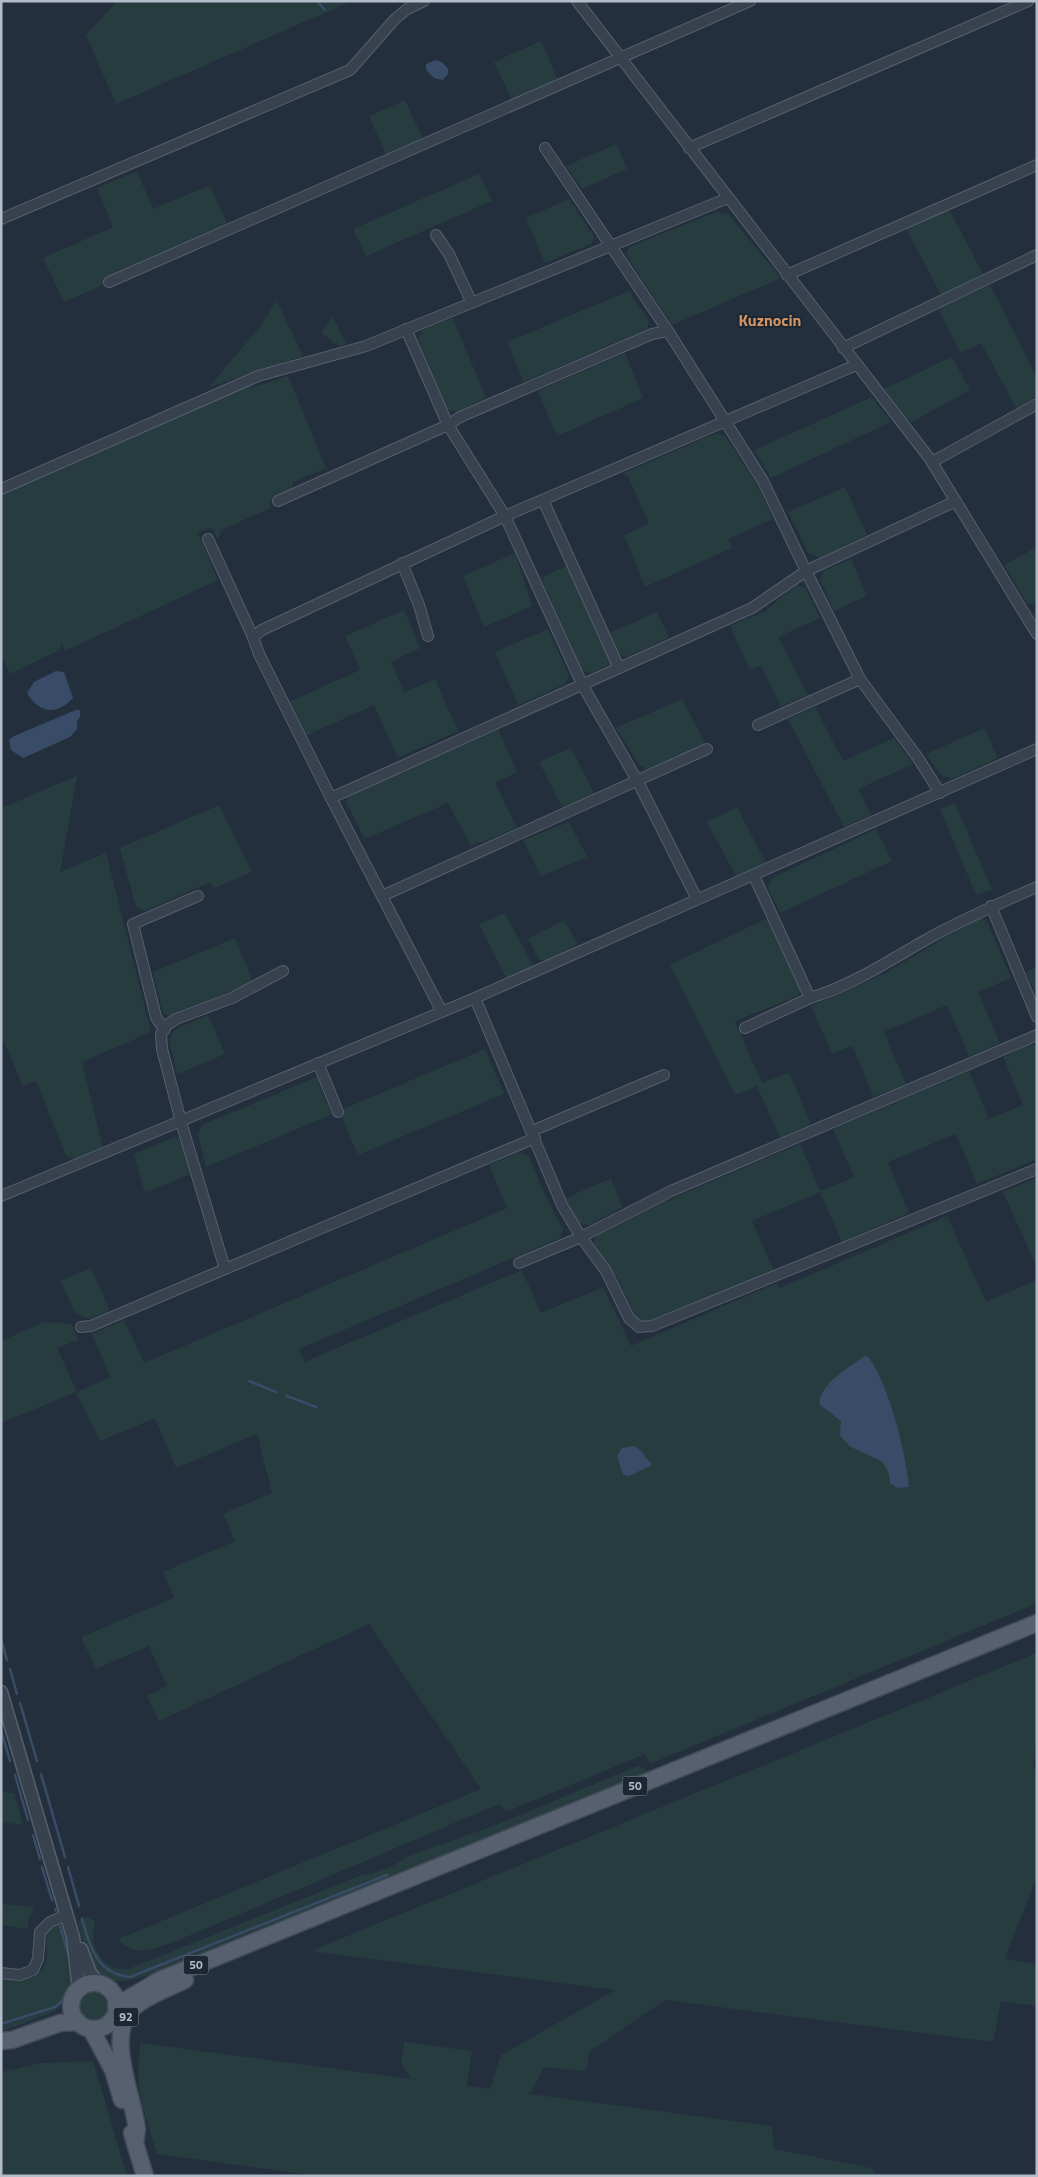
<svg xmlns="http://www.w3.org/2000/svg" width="1038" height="2177" viewBox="0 0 1038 2177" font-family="'Titillium Web',sans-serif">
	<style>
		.green { fill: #263c3f }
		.water { fill: #394c67 }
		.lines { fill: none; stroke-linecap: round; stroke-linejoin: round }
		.stream { stroke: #394c67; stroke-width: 2.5 }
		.minor-casing { stroke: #565f6c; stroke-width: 12 }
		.tertiary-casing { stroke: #565f6c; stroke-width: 15 }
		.primary-casing { stroke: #414a57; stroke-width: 19 }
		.minor { stroke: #38414e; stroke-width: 10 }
		.tertiary { stroke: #38414e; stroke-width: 12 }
		.primary { stroke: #56606e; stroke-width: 16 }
		.labels { text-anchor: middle; stroke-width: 4; stroke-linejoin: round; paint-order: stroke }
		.shield { fill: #1d2633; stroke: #878f9c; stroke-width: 1 }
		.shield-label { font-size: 12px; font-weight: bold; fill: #b4bcc9 }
		.quarter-label { font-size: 16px; font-weight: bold; fill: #d59563; stroke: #1d2633 }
	</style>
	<rect width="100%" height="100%" fill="#242f3e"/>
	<g class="green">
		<path d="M117,1H352L116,104L86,35Z"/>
		<path d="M541,41L558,80L512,100L494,62Z"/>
		<path d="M405,100L423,139L386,155L369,116Z"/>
		<path d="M616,144L627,169L582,189L566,166Z"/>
		<path d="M137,171L153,209L210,185L227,224L103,278L105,284L64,302L43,258L113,227L97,188Z"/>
		<path d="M479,174L492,201L366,256L353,229Z"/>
		<path d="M569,199L594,237L591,244L545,263L526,218Z"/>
		<path d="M948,207L983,274L941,295L905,226Z"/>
		<path d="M716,212L728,214L781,278L672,325L626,255L629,247Z"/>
		<path d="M990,285L1037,378V396L1016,408L981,343L960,353L939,309Z"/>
		<path d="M629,291L649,321L647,329L524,382L507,342Z"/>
		<path d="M277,301L303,356L209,387L258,329Z"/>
		<path d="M333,316L346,344L339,346L321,333Z"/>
		<path d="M453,318L486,398L456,412L447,409L418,339L422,330Z"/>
		<path d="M625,353L643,398L557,436L538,391Z"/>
		<path d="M952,357L970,390L910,423L884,389Z"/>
		<path d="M288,376L326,468L292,483L294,490L269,501L271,508L221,530L218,540L211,527L198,533L218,580L65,651L62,642L59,650L10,674L1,654V492L250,383L252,388Z"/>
		<path d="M872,397L891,422L771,478L754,450Z"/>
		<path d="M716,433L725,436L757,484L773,519L728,539L732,548L645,587L624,535L649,524L628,476L622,474Z"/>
		<path d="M845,487L867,535L820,558L809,554L788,512Z"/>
		<path d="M1037,547V605L1027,603L1004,565Z"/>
		<path d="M515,553L532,606L484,627L463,576Z"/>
		<path d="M851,559L867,596L834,611L820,579L823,571Z"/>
		<path d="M568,565L611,664L591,673L582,670L541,578Z"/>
		<path d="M796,585L805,587L820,618L778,637L808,695L781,707L761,665L750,670L730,626L765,611Z"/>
		<path d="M404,610L420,648L391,662L404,692L435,679L458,731L398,758L374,705L303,737L287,703L360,670L345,636Z"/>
		<path d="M657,612L669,638L626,657L617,654L607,634Z"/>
		<path d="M548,629L569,675L565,684L518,705L495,652Z"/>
		<path d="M682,699L705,743L650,770L640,766L616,728Z"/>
		<path d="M815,707L843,761L894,738L913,764L858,789L871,815L844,827L788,719Z"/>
		<path d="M984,728L998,758L952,779L941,775L926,754Z"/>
		<path d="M498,729L517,772L495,783L517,828L471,846L448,803L365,839L346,803L349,794Z"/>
		<path d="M571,748L595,795L563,809L539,762Z"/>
		<path d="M77,776L60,872L106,853L151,1032L82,1062L103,1148L75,1160L66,1156L36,1081L23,1086L1,1035V808Z"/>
		<path d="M955,803L992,890L976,895L940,809Z"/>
		<path d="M219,805L252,872L214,888L211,882L145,911L136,907L120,848Z"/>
		<path d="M737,807L766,863L736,876L707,822Z"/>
		<path d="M569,822L587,857L541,876L523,840Z"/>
		<path d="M876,829L892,861L780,913L768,888L772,878Z"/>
		<path d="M505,913L533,966L506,978L479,924Z"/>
		<path d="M979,917L987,921L1011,978L978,992L1000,1043L969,1056L947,1005L884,1032L906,1084L874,1097L852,1046L832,1054L811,1006L886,973Z"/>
		<path d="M767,918L801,990L798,996L735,1021L762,1083L789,1072L811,1124L780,1138L757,1086L735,1095L670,965Z"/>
		<path d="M564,920L577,943L575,948L545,961L539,959L528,939Z"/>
		<path d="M235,938L253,982L171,1017L163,1013L153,972Z"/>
		<path d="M1037,967V998L1026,972Z"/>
		<path d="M208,1015L225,1054L177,1074L169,1039L174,1030Z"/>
		<path d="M1031,1044L1037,1047V1159L977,1184L956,1134L888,1162L909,1213L842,1242L820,1192L752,1221L774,1271L647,1324L638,1321L618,1279L594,1245L596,1236L659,1204L800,1144L820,1191L854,1177L833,1129L969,1071L989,1119L1023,1105L1003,1057Z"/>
		<path d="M485,1049L504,1094L358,1155L343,1121V1109Z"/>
		<path d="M317,1077L331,1115L206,1167L198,1134L202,1125Z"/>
		<path d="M174,1137L183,1140L191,1174L145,1193L134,1154Z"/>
		<path d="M520,1152L529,1156L544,1193L563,1229L560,1238L299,1349L304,1362L522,1270L541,1313L603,1287L631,1346L777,1283L780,1288L947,1216L986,1302L1037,1280V1603L650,1764L645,1754L506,1812L499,1804L179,1940C157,1947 135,1960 118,1939L481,1789L369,1624L159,1721L147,1696L167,1686L149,1646L96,1669L81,1637L174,1598L163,1572L235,1541L223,1514L272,1493L257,1434L176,1468L155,1418L100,1441L76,1392L1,1423V1341L44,1322L72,1324L78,1340L57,1348L77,1392L110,1377L92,1334L124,1320L144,1363L507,1208L489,1165Z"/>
		<path d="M611,1178L622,1207L589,1225L577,1223L566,1198Z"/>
		<path d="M1037,1178V1267L1003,1192Z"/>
		<path d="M91,1268L110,1311L90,1319L76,1314L60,1281Z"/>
		<path d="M1037,1653V1739L1033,1768L1037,1769V1876L1005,1959L1037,1964V2006L1001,2001L993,2042L665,2000L589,2052L588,2066L585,2071L544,2067L530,2094L772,2126L774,2149L871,2168L878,2176H318L157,2154L142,2105L138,2078L140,2043L412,2079L401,2064L404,2042L472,2051L467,2086L490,2089L501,2055L615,1990L311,1951Z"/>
		<path d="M638,1766L650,1772L154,1973C94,1993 94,1978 78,1924L82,1917H88L94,1921C96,1928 93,1931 93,1937C95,1956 109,1971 129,1969L359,1876L371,1874L394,1865L408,1856L496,1825Z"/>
		<path d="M1,1792L14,1793L23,1825L1,1822Z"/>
		<path d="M1,1904L34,1907L28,1920V1929L1,1925Z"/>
		<path d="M58,1924C72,1936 72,1966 74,1983C69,1994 64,2003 55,2011L1,2032V1976C22,1978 45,1984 47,1954C47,1946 44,1939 46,1930Z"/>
		<circle cx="94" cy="2006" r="17"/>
		<path d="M93,2061L127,2176H1V2072L41,2063Z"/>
	</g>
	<g class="water">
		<path d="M435,60L442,62L448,69V74L443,80L434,78L426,70V64Z"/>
		<path d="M56,671L64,672L73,698C56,716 39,713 27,693L34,682Z"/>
		<path d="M76,710H80V717L77,721V729L70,737L23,758L11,750L9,740L14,736Z"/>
		<path d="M866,1355C887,1376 907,1456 909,1487L898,1488L890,1483L889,1474L883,1462L849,1446L840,1435L841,1421L819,1404C821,1382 850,1367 866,1355Z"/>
		<path d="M634,1446L641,1451L652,1465L629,1476L623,1475L617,1456L622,1448Z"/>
	</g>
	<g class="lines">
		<g class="stream">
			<path d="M317,1L325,10"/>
			<path d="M249,1381L276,1392"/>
			<path d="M287,1396L316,1407"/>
			<path d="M1,1639L7,1660"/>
			<path d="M10,1669L17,1694"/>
			<path d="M20,1703L37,1761"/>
			<path d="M1,1730L10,1761"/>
			<path d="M41,1774L65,1857"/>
			<path d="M15,1775L28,1820"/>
			<path d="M33,1835L40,1859"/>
			<path d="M42,1867L52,1900"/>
			<path d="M68,1867L79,1906"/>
			<path d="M55,1909L56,1911"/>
			<path d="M82,1919C90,1947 97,1974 130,1977L387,1875"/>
			<path d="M60,1926L70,1961"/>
			<path d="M1,2024L55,2007L61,2002L73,1983"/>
		</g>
		<g class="minor-casing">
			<g id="minor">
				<path d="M577,1L930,459L1037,634"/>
				<path d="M689,148L1028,1"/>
				<path d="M1,219L350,70L395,19L407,9L424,1"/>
				<path d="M436,235L449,254L471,301"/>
				<path d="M787,275L1037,165"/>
				<path d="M109,282L750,1"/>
				<path d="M843,348L1037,255"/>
				<path d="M932,462L1037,404"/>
				<path d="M1,489L258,376L366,346L728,198"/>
				<path d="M543,500L619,668"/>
				<path d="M278,501L448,425L460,417L652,334L668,331"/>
				<path d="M208,539L253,637L262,630L505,516L448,425L406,329"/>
				<path d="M402,563L419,605L428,636"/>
				<path d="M253,637L259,654L331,798"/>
				<path d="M758,725L860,679"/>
				<path d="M940,793L918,758L860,679L806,571L956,501"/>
				<path d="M754,876L810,998C853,985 890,960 929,938C964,919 1000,903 1037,887"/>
				<path d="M382,896L707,749"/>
				<path d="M697,899L638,782L583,686L505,516L856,365"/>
				<path d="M991,906L1037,1017"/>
				<path d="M283,971L232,998L176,1019L167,1025L161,1034L162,1049L181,1122L225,1269L535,1138"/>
				<path d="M475,998L562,1205L581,1237L671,1191L1037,1035"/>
				<path d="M442,1012L331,798L752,608L806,571L763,481L668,331L545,148"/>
				<path d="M745,1028L810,998"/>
				<path d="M164,1030L156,1017L133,924L198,896"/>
				<path d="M318,1063L338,1112"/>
				<path d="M532,1131L664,1075"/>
				<path d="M1,1196L475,998L1037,749"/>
				<path d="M519,1263L581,1237L606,1271L629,1318L639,1327L652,1326L1037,1169"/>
				<path d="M81,1327L91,1326L225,1269"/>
				<path d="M1,1973L20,1975L33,1970L38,1959L40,1932L50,1922L67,1915"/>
			</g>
		</g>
		<g class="tertiary-casing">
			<g id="tertiary">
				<path d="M1,1692L73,1937L79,1989"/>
				<path d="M81,1949L90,1973L98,1983"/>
			</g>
		</g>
		<g class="primary-casing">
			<g id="primary">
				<circle cx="94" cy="2006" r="23"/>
				<path d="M116,2006L160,1980L1037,1623"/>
				<path d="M91,2029L113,2070L122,2100"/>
				<path d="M1,2041L12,2040L60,2023L78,2022"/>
				<path d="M132,2133L145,2176"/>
				<path d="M135,2143L137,2129C133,2095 104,2033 134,2007C148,1995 169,1988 185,1980"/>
			</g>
		</g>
		<use href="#minor" class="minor"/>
		<use href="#tertiary" class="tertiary"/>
		<use href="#primary" class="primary"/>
	</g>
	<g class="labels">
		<g class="shield">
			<rect x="622.5" y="1776.5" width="25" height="19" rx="4"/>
			<rect x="183.5" y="1955.5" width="25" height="19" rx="4"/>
			<rect x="113.5" y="2007.5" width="25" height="19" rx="4"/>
		</g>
		<g class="shield-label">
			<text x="635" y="1790">50</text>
			<text x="196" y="1969">50</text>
			<text x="126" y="2021">92</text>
		</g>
		<g class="quarter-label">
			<text x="770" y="326">Kuznocin</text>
		</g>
	</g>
	<rect width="1038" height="2177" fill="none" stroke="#b4bcc9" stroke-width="5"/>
</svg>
